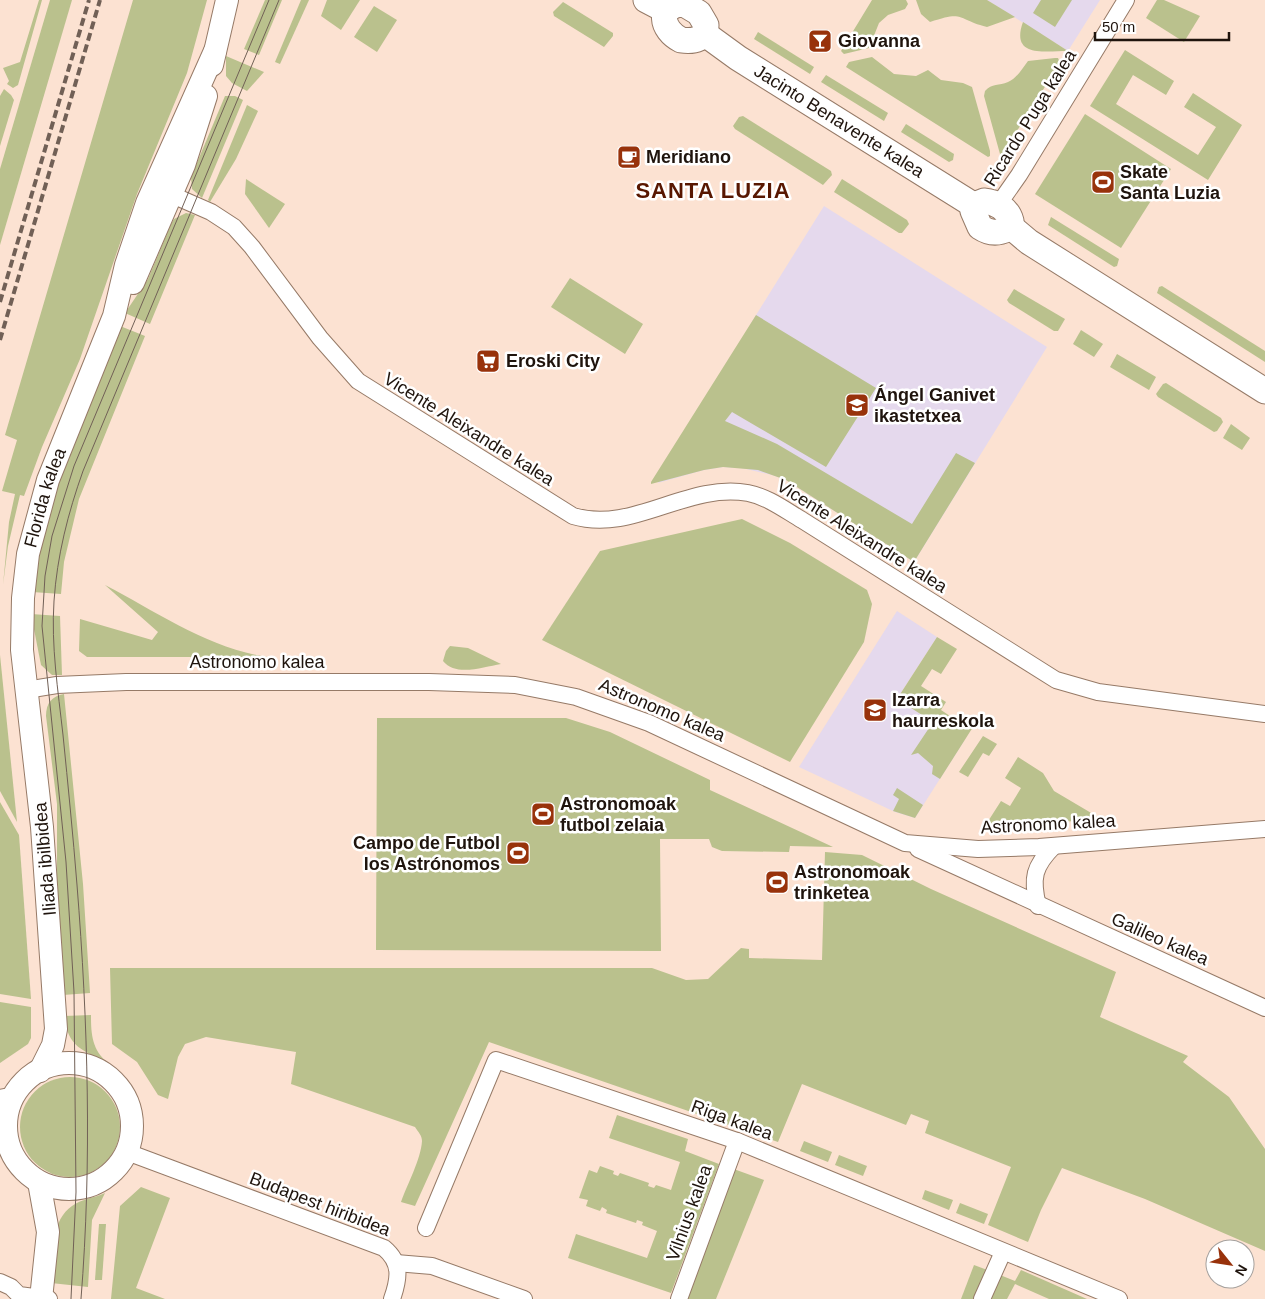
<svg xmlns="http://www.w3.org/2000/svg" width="1265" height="1299" viewBox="0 0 1265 1299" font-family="Arial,sans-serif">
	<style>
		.education { fill: #e5d9ed }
		.green { fill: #bac18d }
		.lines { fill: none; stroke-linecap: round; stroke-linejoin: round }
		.street-casing { stroke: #967a67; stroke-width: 18 }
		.secondary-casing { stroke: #967a67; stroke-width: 24 }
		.primary-casing { stroke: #967a67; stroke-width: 27 }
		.street { stroke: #fff; stroke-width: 16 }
		.secondary { stroke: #fff; stroke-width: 22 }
		.primary { stroke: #fff; stroke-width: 25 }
		.tram { stroke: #716056; stroke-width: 1 }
		.rail { stroke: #716056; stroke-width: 4; stroke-dasharray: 8 4; stroke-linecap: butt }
		.labels { text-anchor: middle; stroke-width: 5; stroke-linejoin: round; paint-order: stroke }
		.poi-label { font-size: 18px; font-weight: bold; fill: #1f140d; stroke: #fff; text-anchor: start }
		.street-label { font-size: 18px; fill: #1f140d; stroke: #fff }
		.district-label { font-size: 22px; font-weight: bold; letter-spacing: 1px; fill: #581701; stroke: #fff }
	</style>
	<rect width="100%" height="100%" fill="#fce2d2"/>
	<g class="education">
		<path d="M987,0H1100L1068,51Z"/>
		<path d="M824,206L1047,347L914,562L786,480L772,475L742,468L723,467L704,470L658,483L756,315Z"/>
		<path d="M897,611L937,637L897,699L964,741L915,818L895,812L799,767Z"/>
	</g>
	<g class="green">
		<path d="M39,0H42L18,85L13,88L7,84L9,81L3,68L20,62Z"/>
		<path d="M50,0H72L0,245V169Z"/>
		<path d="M133,0H207L187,73L137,194L80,359L42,447L24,496L20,495L8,546L3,585L9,522L15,494L2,491L17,440L5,435Z"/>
		<path d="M265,0H282L259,55L244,49Z"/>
		<path d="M301,0H309L280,64L275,62Z"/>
		<path d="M327,0H360L341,30L321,16Z"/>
		<path d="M872,0H906L908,4L905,9L888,15L879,23L869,48L844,54L841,51Z"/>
		<path d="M916,0H987L1015,17L987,27C956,19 965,10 930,22L921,14Z"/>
		<path d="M1041,0H1072L1055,27L1033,13Z"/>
		<path d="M1157,0H1164L1200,16L1184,42L1146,18Z"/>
		<path d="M563,2L613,33V36L604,47L554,16L553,12Z"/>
		<path d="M374,6L397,20L377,52L354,37Z"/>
		<path d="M1023,22L1068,51C1045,51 1010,58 1023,22Z"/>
		<path d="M758,32L814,67L810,74L754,39Z"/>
		<path d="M1125,50L1174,81L1166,95L1133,75L1116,104L1198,155L1216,127L1184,107L1193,93L1242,125L1208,180L1090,106Z"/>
		<path d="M226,56L264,72L247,91L232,83L226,76Z"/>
		<path d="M872,57L894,74L916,76L928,70L941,80L963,83L972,87L990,151V156L988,157L846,67L849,62Z"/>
		<path d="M1055,58H1058L1060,63L1003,153L1000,154L984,96L985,91C992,83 999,86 1008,82C1017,78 1022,69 1028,61Z"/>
		<path d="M826,75L888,113L884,121L821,82Z"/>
		<path d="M4,89L11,95L14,100L0,146V96Z"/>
		<path d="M225,96H235L243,100L202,198L192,189L191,177Z"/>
		<path d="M247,105L258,111L236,159L210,202L208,200Z"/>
		<path d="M1085,114L1171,169L1121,248L1035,194Z"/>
		<path d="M743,116L831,171L832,175L823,185L735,129L733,126L739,117Z"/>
		<path d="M906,124L954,154L953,160L949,162L901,132Z"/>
		<path d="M246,179L285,204L269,228L245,194Z"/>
		<path d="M842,179L907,220L909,224L902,233H899L834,192Z"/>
		<path d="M186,213L195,215L150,324L125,313L148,279L171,224L174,219Z"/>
		<path d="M1051,217L1119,259L1117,266L1114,267L1048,225Z"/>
		<path d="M570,278L643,324L625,354L551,307Z"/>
		<path d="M1162,286L1265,351V362L1157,293L1159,287Z"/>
		<path d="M1014,289L1065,319L1058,331H1054L1009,303L1007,300Z"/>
		<path d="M756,315L876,388L826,467L732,412L725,421L777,444L912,524L956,453L975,463L914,562L786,480L758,470L723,467L704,470L651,484V482Z"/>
		<path d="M120,326L145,336L79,499L64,562L61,594L32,592L44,519Z"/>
		<path d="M1081,330L1103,344L1094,357L1073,344Z"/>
		<path d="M1117,354L1156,377L1149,390L1110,367Z"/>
		<path d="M1166,383L1221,418L1223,422L1217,431L1214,432L1158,397L1156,394L1163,384Z"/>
		<path d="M1231,424L1250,438L1242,450L1223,438Z"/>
		<path d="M742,519L790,543L867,590L872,604L864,642L790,762L542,640L600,551Z"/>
		<path d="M105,585C157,612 208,648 267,657H87L79,651L80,619L152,640L158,632Z"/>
		<path d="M31,614L60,616L62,675H52L41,665Z"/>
		<path d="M937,637L957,649L941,674L932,669L921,686L946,702L941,710L959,722L961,719L973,727L940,779L932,774L933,766L918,753L911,755L933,722L897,699Z"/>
		<path d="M450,646L468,648L501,664C483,667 456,677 443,661L446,651Z"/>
		<path d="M0,655L17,822L0,791Z"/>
		<path d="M64,694L83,884L90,993L63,995L57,893V804L46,716C46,703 52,696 64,694Z"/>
		<path d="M377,718H566L610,732L710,780V790L833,847L790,846L789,852L722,851L712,847L709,839H660L661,951L376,950Z"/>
		<path d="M983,736L997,744L989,756L983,753L968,777L959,772Z"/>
		<path d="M1018,757L1043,773L1054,791L1098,817L1095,820L985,826L1001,801L1010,806L1021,788L1005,778Z"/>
		<path d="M897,788L923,805L915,818L893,811L899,799L893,795Z"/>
		<path d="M0,802L19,835L31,999L0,994Z"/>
		<path d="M825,852L862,855L931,889L1116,972L1100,1017L1188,1056L1183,1062L1229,1097L1265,1149V1251L1145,1199L1062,1168L1041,1210L1028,1242L988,1225L1011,1167L925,1133L929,1121L911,1114L906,1125L802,1084L778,1142L489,1042L415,1206L401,1202C407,1185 421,1159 422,1141C422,1135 418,1132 415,1127L291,1084L296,1052L206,1037L185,1044L178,1057L168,1099L158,1095L137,1062L112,1044L110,968H652L686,980L708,979L741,948L749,949V958L822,960Z"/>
		<path d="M0,1002L31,1007V1038L28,1044L0,1063Z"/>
		<path d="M91,1015C91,1034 92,1050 108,1063C83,1050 68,1048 64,1016Z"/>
		<circle cx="70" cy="1127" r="50"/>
		<path d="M617,1115L688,1139L685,1151L719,1164L671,1293L568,1258L576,1234L647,1258L657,1231L642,1225L643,1222L637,1220L636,1223L606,1213L607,1210L602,1207L600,1211L586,1206L588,1200L579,1198L589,1170L597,1173L600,1166L614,1171L613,1174L618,1176L620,1173L649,1183L648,1186L654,1188L656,1185L671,1190L680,1162L609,1138Z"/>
		<path d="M804,1141L832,1152L828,1162L800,1151Z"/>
		<path d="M839,1155L867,1166L863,1176L835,1165Z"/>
		<path d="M731,1168L764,1180L716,1299H683Z"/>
		<path d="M141,1187L170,1198L136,1288L165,1299H111L120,1206Z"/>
		<path d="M925,1190L953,1200L949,1210L922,1199Z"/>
		<path d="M105,1193L92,1220L88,1287L51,1283C53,1259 49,1222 72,1206C81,1199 94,1198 105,1193Z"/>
		<path d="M960,1203L988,1214L984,1224L956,1213Z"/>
		<path d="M99,1224H106L102,1280H95Z"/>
		<path d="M974,1265L990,1271L979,1299H961Z"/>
		<path d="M1021,1270L1087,1299H1049L1015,1284L1007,1299H985L995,1273L1015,1281Z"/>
	</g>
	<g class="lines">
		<g class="street-casing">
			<g id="street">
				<path d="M163,191L211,212L234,227L252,247L320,338L358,381L573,516C633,534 687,482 748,493C768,497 785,510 802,520L1056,680L1098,692L1265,714"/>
				<path d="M998,205L1019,175L1126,0"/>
				<path d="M26,690L57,685L126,682H429L515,685L576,697L649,723L905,843L978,849L1039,847L1265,829"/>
				<path d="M918,849L1265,1008"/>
				<path d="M1038,906C1031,878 1034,866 1054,846"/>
				<path d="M0,1098L15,1095"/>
				<path d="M127,1152L384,1248C402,1263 399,1279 392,1299"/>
				<path d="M426,1228L496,1060L737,1141L1119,1299"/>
				<path d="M396,1263L432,1266L524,1299"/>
				<path d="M0,1282L11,1287L19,1295L49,1299"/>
				<path d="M679,1299L737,1141"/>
				<path d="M982,1299L1003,1252"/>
			</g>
		</g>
		<g class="secondary-casing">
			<g id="secondary">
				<path d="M212,65L227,0"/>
				<path d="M133,283L184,165L206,96"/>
				<circle cx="69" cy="1126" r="63"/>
				<path id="s1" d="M40,1071L53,1045L56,1029L42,827L22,650L23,598L28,554L48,480L114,316L126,265L147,203L215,51"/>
				<path d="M39,1182L48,1232L41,1299"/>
			</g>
		</g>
		<g class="primary-casing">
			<g id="primary">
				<path d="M646,0L667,11"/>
				<path d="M684,4L699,13L706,25C706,39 694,42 681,40C661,30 656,5 684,4Z"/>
				<path id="s2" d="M705,34L738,58L975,206"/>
				<path d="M984,201C996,202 1008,209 1011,221L1007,229C997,234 989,233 980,227L973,211L979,203Z"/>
				<path d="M1010,226L1029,242L1265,391"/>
			</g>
		</g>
		<use href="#street" class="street"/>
		<use href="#secondary" class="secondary"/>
		<use href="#primary" class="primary"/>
		<g class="tram">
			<path d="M71,1299L76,1192L74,992L66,862L42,626L45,576L52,536L74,466L269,0"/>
			<path d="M81,1299C92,1162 88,1022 77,885C73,835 68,785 63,735C58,690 51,646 54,601C57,556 68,513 83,471L279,0"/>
		</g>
		<g class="rail">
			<path d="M0,302L89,0"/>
			<path d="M0,340L100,0"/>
		</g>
	</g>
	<defs>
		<g id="bar-square" transform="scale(1.25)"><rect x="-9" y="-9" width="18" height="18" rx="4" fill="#98320b" stroke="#fff"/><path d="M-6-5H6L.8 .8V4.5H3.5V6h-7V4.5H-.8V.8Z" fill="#fff"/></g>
		<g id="cafe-square" transform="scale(1.25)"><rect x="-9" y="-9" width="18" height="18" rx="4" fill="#98320b" stroke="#fff"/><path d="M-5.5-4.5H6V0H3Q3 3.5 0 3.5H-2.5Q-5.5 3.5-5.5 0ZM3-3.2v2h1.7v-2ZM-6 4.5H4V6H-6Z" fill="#fff"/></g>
		<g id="stadium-square" transform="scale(1.25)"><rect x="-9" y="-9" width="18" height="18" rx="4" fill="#98320b" stroke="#fff"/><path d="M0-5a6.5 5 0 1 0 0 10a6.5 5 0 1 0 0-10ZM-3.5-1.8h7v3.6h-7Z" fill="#fff"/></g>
		<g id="supermarket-square" transform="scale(1.25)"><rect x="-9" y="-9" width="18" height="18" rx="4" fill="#98320b" stroke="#fff"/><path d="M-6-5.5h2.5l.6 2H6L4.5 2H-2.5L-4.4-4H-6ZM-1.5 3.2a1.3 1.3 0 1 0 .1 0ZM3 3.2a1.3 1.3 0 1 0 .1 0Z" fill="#fff"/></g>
		<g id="school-square" transform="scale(1.25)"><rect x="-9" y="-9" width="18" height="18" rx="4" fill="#98320b" stroke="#fff"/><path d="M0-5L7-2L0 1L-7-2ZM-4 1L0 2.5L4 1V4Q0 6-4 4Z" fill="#fff"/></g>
	</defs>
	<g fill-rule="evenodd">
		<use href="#bar-square" x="820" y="41"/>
		<use href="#cafe-square" x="629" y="157"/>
		<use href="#stadium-square" x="1103" y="182"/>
		<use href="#supermarket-square" x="488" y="361"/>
		<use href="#school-square" x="857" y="405"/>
		<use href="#school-square" x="875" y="710"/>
		<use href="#stadium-square" x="543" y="814"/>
		<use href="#stadium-square" x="518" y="853"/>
		<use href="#stadium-square" x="777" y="882"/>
	</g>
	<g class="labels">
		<g class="poi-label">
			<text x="838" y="47">Giovanna</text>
			<text x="646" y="163">Meridiano</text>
			<text x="1120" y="178">Skate<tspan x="1120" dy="21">Santa Luzia</tspan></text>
			<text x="506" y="367">Eroski City</text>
			<text x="874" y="401">Ángel Ganivet<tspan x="874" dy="21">ikastetxea</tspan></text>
			<text x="892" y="706">Izarra<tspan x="892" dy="21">haurreskola</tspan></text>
			<text x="560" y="810">Astronomoak<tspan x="560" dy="21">futbol zelaia</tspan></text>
			<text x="500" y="849" text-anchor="end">Campo de Futbol<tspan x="500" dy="21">los Astrónomos</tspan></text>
			<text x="794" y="878">Astronomoak<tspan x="794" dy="21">trinketea</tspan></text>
		</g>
		<g class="street-label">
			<text transform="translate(1030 118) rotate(-58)" y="6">Ricardo Puga kalea</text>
			<text dy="6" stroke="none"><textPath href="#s2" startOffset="160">Jacinto Benavente kalea</textPath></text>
			<text transform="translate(469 429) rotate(32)" y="6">Vicente Aleixandre kalea</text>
			<text dy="6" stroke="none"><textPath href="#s1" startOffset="581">Florida kalea</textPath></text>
			<text transform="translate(862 536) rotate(32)" y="6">Vicente Aleixandre kalea</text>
			<text x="257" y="668">Astronomo kalea</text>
			<text transform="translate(662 710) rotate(23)" y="6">Astronomo kalea</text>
			<text transform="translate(1048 824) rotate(-3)" y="6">Astronomo kalea</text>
			<text transform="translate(45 859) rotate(-95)" y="6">Iliada ibilbidea</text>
			<text transform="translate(1160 939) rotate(24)" y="6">Galileo kalea</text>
			<text transform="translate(732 1120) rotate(20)" y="6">Riga kalea</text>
			<text transform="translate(320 1204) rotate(21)" y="6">Budapest hiribidea</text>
			<text transform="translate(689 1213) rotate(-70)" y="6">Vilnius kalea</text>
		</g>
		<g class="district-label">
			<text x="713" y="198">SANTA LUZIA</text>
		</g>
	</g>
	<g transform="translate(1230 1264) rotate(120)"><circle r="24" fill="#ffffff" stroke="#a5a19e"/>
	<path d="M0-4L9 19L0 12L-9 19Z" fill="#98320b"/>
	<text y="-8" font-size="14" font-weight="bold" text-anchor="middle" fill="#1f140d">N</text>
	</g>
	<path d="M1095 32v8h134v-8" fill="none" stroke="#1f140d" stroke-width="2.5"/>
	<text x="1102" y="32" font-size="15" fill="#1f140d" stroke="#ffffff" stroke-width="4" paint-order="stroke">50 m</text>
</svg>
